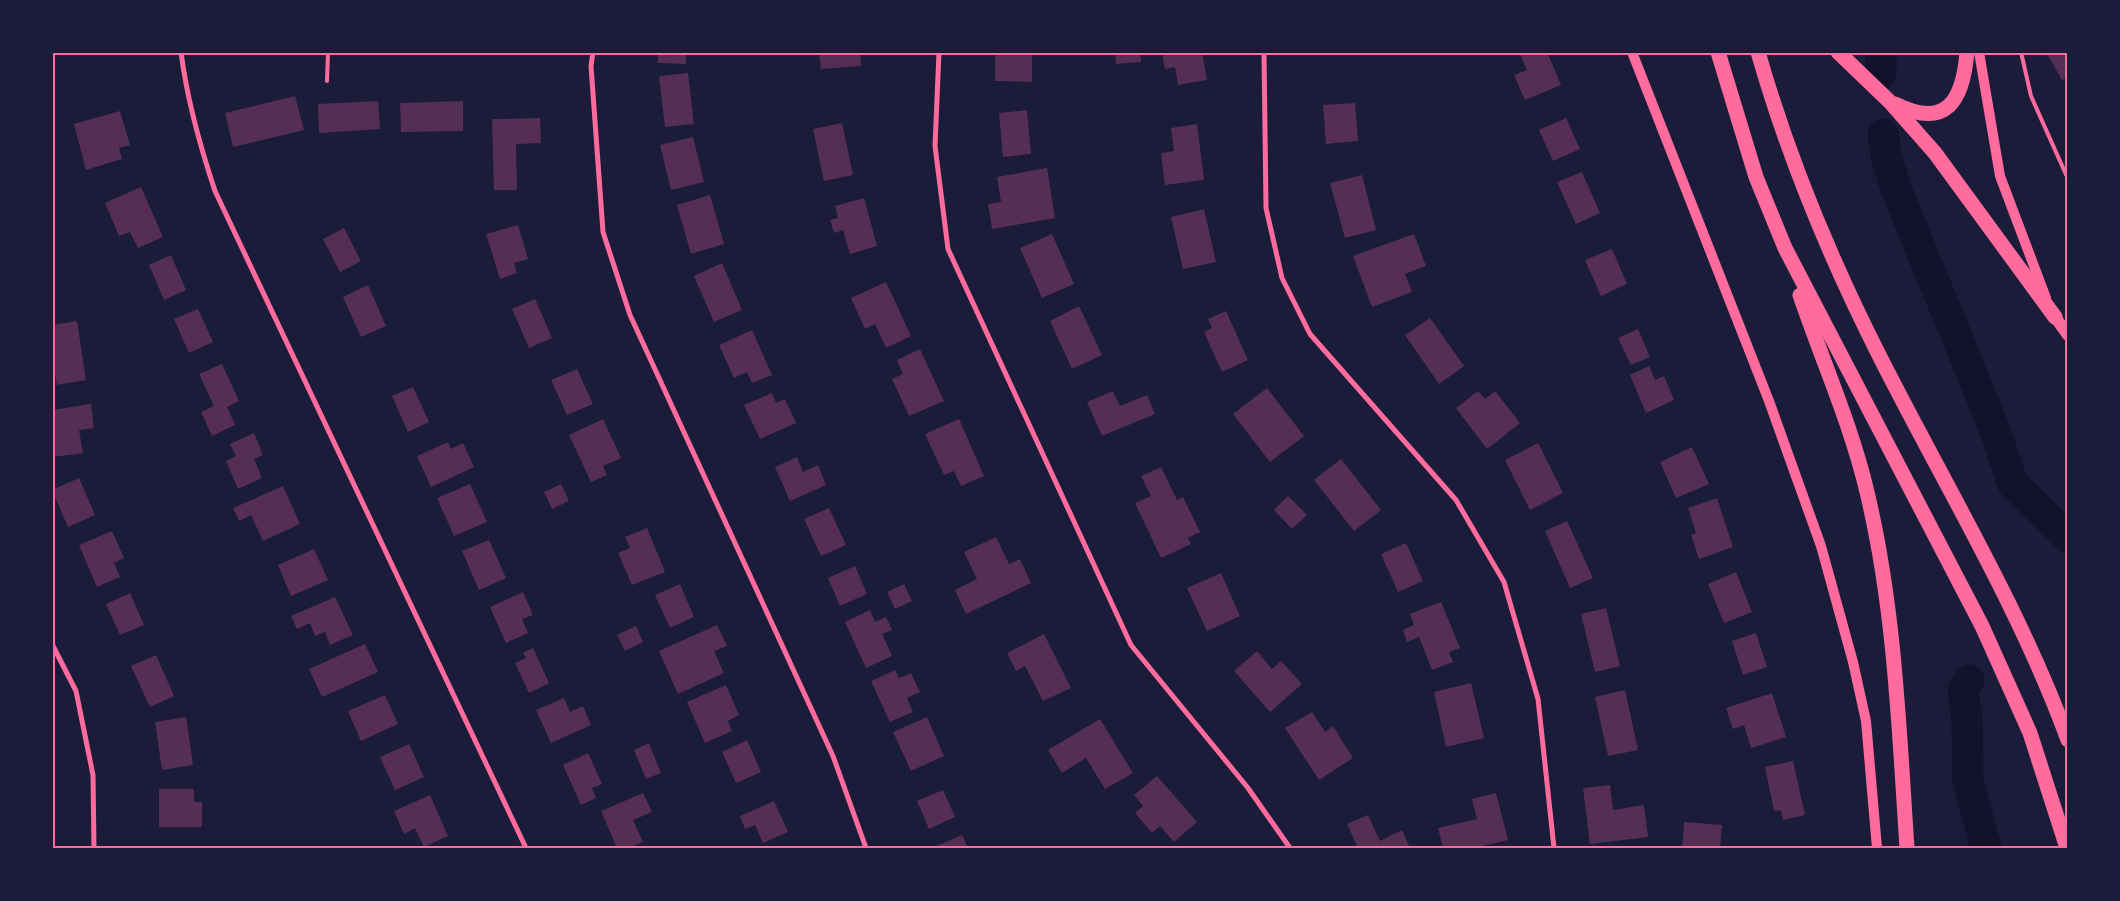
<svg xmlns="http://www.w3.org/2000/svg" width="2120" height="901" viewBox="0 0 2120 901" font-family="'Libre Baskerville',serif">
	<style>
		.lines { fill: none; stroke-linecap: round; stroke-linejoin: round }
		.river { stroke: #12122b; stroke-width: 31 }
		.building { fill: #542f53 }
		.service { stroke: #ff6b9d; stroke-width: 4 }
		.minor { stroke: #ff6b9d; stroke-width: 5 }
		.secondary { stroke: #ff6b9d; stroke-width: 10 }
		.primary { stroke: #ff6b9d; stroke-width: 12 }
		.motorway { stroke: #ff6b9d; stroke-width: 15 }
		.neatline { fill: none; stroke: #ff6b9d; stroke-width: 2 }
	</style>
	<rect width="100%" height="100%" fill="#1b1b3a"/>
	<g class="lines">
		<g class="river">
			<path d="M1881,74V52"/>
			<path d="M1883,134L1886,155L1895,186L1994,428L2013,484L2068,537"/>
			<path d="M1969,680L1963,690L1967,719L1968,780L1986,848"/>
		</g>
	</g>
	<g class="building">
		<path d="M658,52H686V64L658,63Z"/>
		<path d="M819,52H860L861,66L821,69Z"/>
		<path d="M995,52H1032V82L995,81Z"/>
		<path d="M1115,52H1140L1141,62L1116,64Z"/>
		<path d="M1162,52H1202L1207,80L1178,85L1175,67L1165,69Z"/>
		<path d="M1519,52H1547L1561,85L1525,100L1514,75L1527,70Z"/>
		<path d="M2046,52H2068V76L2062,80Z"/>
		<path d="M688,73L694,124L665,127L659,76Z"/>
		<path d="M295,96L304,130L233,147L225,113Z"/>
		<path d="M378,101L380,129L319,133L318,104Z"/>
		<path d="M463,101V131L401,132L400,103Z"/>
		<path d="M1355,103L1358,141L1326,144L1323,105Z"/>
		<path d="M1027,110L1031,154L1003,157L999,113Z"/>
		<path d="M120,111L130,145L119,148L122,159L86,170L74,124Z"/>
		<path d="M540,118L541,143L516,144L517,190H494L492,119Z"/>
		<path d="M1566,118L1580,149L1553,161L1539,130Z"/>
		<path d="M842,123L853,175L824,181L813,129Z"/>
		<path d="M1197,124L1204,180L1165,185L1161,153L1174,151L1171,128Z"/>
		<path d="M693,137L704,182L671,190L660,145Z"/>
		<path d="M1047,168L1055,218L992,229L988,204L1001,202L997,177Z"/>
		<path d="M1582,172L1600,213L1576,224L1557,182Z"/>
		<path d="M1362,175L1376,230L1345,238L1330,183Z"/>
		<path d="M141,187L163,237L138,248L130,232L119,236L105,203Z"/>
		<path d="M710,195L724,244L691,254L677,205Z"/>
		<path d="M864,198L877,246L850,254L843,230L834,233L830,220L838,218L835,206Z"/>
		<path d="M1204,209L1216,262L1183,269L1171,217Z"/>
		<path d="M518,225L528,259L514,263L517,273L500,279L486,234Z"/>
		<path d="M344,228L361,261L340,272L323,239Z"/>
		<path d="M1052,234L1074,284L1042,298L1020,248Z"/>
		<path d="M1414,234L1426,266L1405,274L1412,292L1372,307L1353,256Z"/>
		<path d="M1612,249L1627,284L1601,296L1585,260Z"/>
		<path d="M171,255L186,290L164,300L149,265Z"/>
		<path d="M722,263L742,310L714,322L694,276Z"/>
		<path d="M886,282L911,336L886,348L875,324L865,329L851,298Z"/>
		<path d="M368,285L386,326L361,337L343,297Z"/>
		<path d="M535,299L552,338L529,348L512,309Z"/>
		<path d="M1079,306L1102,355L1072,369L1050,321Z"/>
		<path d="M198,309L213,342L189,353L174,319Z"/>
		<path d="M1226,311L1248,360L1222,372L1204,332L1212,328L1208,319Z"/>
		<path d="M1430,318L1464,366L1439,384L1405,335Z"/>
		<path d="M77,321L86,380L57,385L52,358V325Z"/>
		<path d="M1638,329L1650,357L1631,365L1618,338Z"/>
		<path d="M752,330L772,375L752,383L747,372L734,378L719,345Z"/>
		<path d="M920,349L944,401L909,416L892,379L903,374L897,360Z"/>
		<path d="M222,364L239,401L227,407L235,425L212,436L201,412L214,406L199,374Z"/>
		<path d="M1649,366L1655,380L1664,376L1674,400L1646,413L1630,375Z"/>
		<path d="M577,369L593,404L567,415L551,380Z"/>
		<path d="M413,387L429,422L408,432L392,396Z"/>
		<path d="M1267,388L1304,436L1270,462L1233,414Z"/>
		<path d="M1113,391L1120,406L1147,395L1155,414L1102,436L1087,402Z"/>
		<path d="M1478,391L1485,399L1495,391L1520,423L1487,449L1456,408Z"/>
		<path d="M772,393L776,403L785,399L796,423L760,439L744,405Z"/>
		<path d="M91,404L94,428L79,430L83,453L52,457V410Z"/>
		<path d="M603,419L621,458L603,466L607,475L591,482L569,435Z"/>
		<path d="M959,419L984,476L961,486L954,471L944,475L925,434Z"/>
		<path d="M254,433L263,455L254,459L262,478L238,489L226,461L236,456L230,444Z"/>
		<path d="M448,442L451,449L463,443L474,467L431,487L417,456Z"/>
		<path d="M1538,443L1563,493L1530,510L1505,460Z"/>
		<path d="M1692,447L1709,484L1676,498L1660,462Z"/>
		<path d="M797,457L803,472L818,465L826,485L790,501L775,467Z"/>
		<path d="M1341,459L1381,510L1354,531L1314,480Z"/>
		<path d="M1161,467L1177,500L1183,497L1200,532L1188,538L1191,544L1161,558L1135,503L1151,496L1141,476Z"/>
		<path d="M79,478L95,515L68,527L52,490Z"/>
		<path d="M470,484L487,522L454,536L437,498Z"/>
		<path d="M561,484L569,501L552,509L544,492Z"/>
		<path d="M283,486L300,524L263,541L251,515L239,521L233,508Z"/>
		<path d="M1288,496L1307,515L1292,529L1274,510Z"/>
		<path d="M1717,498L1733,547L1699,559L1691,535L1696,533L1688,508Z"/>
		<path d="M829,508L846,545L821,556L804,519Z"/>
		<path d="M1567,521L1593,578L1570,588L1545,531Z"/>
		<path d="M647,528L665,572L632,585L618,553L630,548L625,537Z"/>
		<path d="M112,531L124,558L114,563L120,577L97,587L79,545Z"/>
		<path d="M996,537L1009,564L1020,559L1031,583L966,614L955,590L977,579L964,552Z"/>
		<path d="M489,540L506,578L479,590L462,551Z"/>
		<path d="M1406,543L1423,581L1398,592L1381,554Z"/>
		<path d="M314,549L328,580L291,596L278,565Z"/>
		<path d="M855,566L867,594L840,606L828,578Z"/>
		<path d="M1736,572L1752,612L1724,623L1708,584Z"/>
		<path d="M1221,573L1240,616L1207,631L1187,588Z"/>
		<path d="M680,584L694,617L670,628L655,595Z"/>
		<path d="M904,584L912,601L895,609L887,592Z"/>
		<path d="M523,592L533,615L522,619L528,633L506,643L490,607Z"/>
		<path d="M130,593L144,625L120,635L106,604Z"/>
		<path d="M335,597L353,635L330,645L325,632L315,636L310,623L297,629L291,616Z"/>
		<path d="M1441,602L1460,648L1449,652L1453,662L1432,670L1419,637L1407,642L1403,630L1414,625L1410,614Z"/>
		<path d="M1606,608L1620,666L1595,672L1581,614Z"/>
		<path d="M870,610L875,622L886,617L892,630L882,634L892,656L866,668L845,622Z"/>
		<path d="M717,625L727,646L714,651L724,673L678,694L659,651Z"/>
		<path d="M636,626L643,642L625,651L617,635Z"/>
		<path d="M1756,633L1767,667L1743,675L1732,641Z"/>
		<path d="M1044,634L1071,688L1043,701L1025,666L1016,671L1007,653Z"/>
		<path d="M365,644L378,672L322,697L309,669Z"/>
		<path d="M533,648L549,683L529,693L515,663L526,658L523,653Z"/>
		<path d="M1257,651L1272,669L1281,661L1302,684L1270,712L1234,671Z"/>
		<path d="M156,655L174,696L150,707L131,666Z"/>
		<path d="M895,670L899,678L911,673L920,692L907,698L913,712L890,722L871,681Z"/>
		<path d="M1471,683L1484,738L1446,747L1434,692Z"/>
		<path d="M726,685L739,715L728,721L732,731L705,743L687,702Z"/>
		<path d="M1625,690L1638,750L1608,756L1595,697Z"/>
		<path d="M1772,693L1786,737L1751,748L1744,725L1733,729L1726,708Z"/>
		<path d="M385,695L398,724L361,741L348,711Z"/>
		<path d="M564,698L570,712L583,706L591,725L551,743L536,710Z"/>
		<path d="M1312,712L1325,732L1333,726L1353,758L1319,780L1285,728Z"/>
		<path d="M186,717L193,765L162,770L155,722Z"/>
		<path d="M927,717L944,756L911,771L893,732Z"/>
		<path d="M1100,719L1133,773L1105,789L1086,758L1062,773L1048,750Z"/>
		<path d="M747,740L761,772L736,783L722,752Z"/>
		<path d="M649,743L661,773L646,779L634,750Z"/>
		<path d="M409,744L424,777L395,790L380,757Z"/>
		<path d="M588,753L602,784L592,788L596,798L581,805L563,765Z"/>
		<path d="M1793,761L1805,815L1783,820L1781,810L1774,811L1765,767Z"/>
		<path d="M1157,776L1197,822L1174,842L1160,826L1152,833L1135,813L1143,806L1134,795Z"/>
		<path d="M1610,785L1613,810L1644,805L1648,837L1590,844L1583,788Z"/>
		<path d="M159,789H194V802H202V827H159Z"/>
		<path d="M943,790L955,817L929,829L917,801Z"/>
		<path d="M643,793L652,812L633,820L643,842L628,848H617L601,811Z"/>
		<path d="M1496,793L1508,840L1474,848H1443L1438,828L1477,819L1472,799Z"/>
		<path d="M430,795L448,836L424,847L415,828L404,834L394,811Z"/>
		<path d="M774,801L788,832L763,843L755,825L745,829L740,816Z"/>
		<path d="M1368,815L1380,841L1402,830L1410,848H1358L1347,824Z"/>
		<path d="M1684,822L1722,825L1720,848H1682Z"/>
		<path d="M962,835L968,848H932Z"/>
	</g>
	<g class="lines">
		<g class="service">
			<path d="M2021,52L2031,96L2068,179"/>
			<path d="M327,81L328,52"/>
		</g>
		<g class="minor">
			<path d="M181,52C187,100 200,146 215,191L526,848"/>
			<path d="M593,52L591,66L603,232L630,315L833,756L866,848"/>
			<path d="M939,52L935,146L948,249L1131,645L1248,788L1290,848"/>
			<path d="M1264,52L1266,208L1282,278L1310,334L1456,500L1504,582L1538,699L1554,848"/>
			<path d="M52,644L76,691L93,775L94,848"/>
		</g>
		<g class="secondary">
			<path d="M1632,52L1769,401L1821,546L1853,662L1866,721L1877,848"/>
			<path d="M1979,52L2000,176L2046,298"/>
		</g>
		<path class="primary" d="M2055,317L2068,335"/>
		<g class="motorway">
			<path d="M1718,52L1756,177L1785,248L1982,626L2030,733L2067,848"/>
			<path d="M1758,52C1788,157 1830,258 1879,355C1943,482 2019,606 2068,740"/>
			<path d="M1838,52L1890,102L1935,153L2055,317"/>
			<path d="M1895,104C1947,130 1963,100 1967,52"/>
			<path d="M1800,295C1822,360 1851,424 1867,492C1895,609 1899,729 1907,848"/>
		</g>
	</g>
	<rect width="2120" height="901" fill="none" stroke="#1b1b3a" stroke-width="108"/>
	<rect x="54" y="54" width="2012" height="793" class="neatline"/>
</svg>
